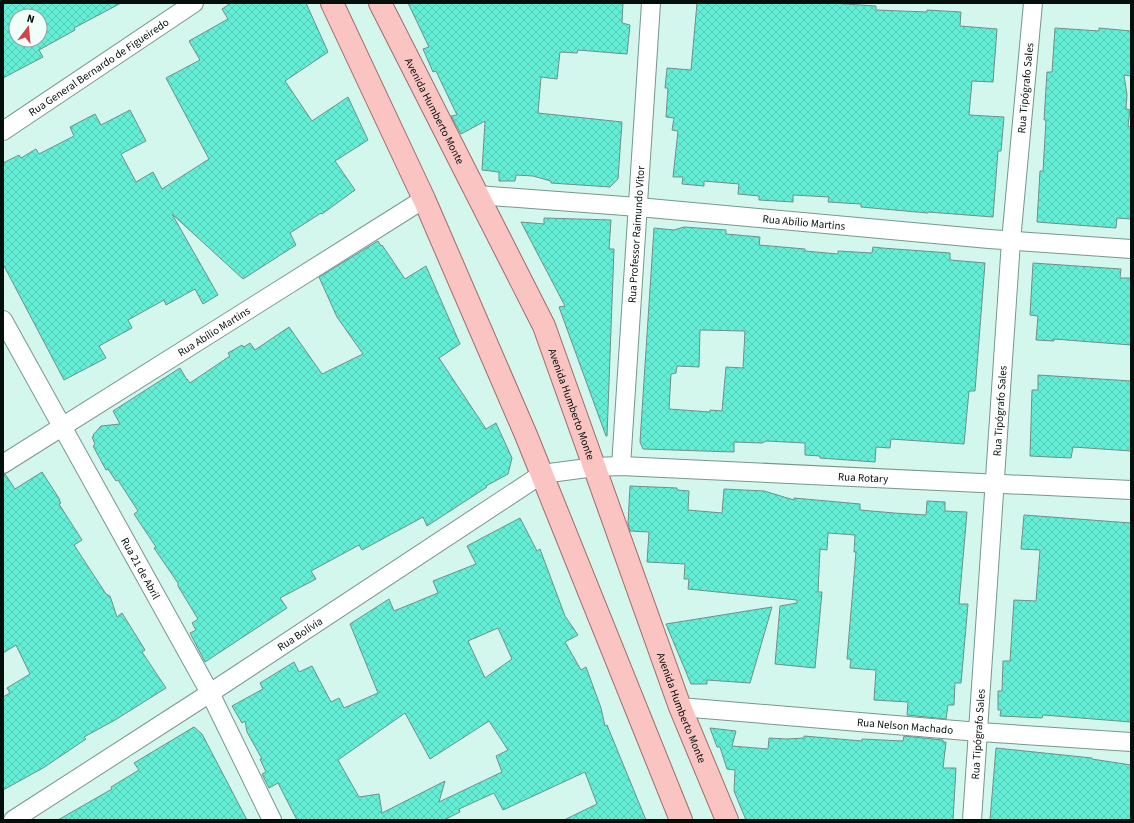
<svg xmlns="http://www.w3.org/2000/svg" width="1134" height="823" viewBox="0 0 1134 823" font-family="'Source Sans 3',sans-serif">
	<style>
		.building { fill: url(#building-cross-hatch); stroke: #6f9088; fill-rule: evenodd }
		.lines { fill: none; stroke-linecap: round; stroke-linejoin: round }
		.street-casing { stroke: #76978f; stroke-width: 20 }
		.primary-casing { stroke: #a26b68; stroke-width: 24 }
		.street { stroke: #fff; stroke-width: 18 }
		.primary { stroke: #fac4c2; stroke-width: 22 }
		.labels { text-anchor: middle; stroke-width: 4; stroke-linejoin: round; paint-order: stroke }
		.street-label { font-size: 11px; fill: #040f0c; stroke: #f0fefa }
	</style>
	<defs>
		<pattern id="building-cross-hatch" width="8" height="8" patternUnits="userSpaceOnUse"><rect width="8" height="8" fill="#63eed5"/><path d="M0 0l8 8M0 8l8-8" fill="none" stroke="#54cbb6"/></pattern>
	</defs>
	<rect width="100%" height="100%" fill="#d3f6ed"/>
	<g class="building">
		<path d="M3,3H121L74,28L75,30L39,50L43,57L3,78ZM16,16H40V40H16Z"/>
		<path d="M231,3H306L328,52L285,81L312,121L348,97L368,140L335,161L355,190L322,214L321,213L290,233L296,245L243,279L172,214L218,295L203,304L195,289L166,305L164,300L128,320L132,328L99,346L106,358L64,380L3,264V163L19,155L21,158L36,149L39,154L74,136L70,127L95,114L101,125L130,110L146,141L121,154L136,182L153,172L162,189L209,159L166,78L200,60L189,41L228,19L222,9Z"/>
		<path d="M408,3H623L622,23L630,25L627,54L578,50L577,53L560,52L557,79L541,77L538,113L622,122L618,179L610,187L551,183V181L533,176L516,175L515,181H499V172L482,170L485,121L461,134L451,116L457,115L436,71L433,72L423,49L429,47Z"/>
		<path d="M697,3H831L876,6V10L927,12V10L961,12L960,26L997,29L993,82L972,81L969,115L1004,117L1001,151H998L993,217L928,212V213L861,207V204L828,202L829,197L793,195V202L759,200V196L738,194L739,184L704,181V186L682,184L683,177H673L678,131L672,130L674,118L666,117L668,88H665L667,68L691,70Z"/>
		<path d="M1055,28L1099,31V28L1131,31V76L1124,75L1127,95L1126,109L1130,110L1128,126L1131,127V219L1117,218L1116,228L1037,222L1040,171H1043L1046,120H1044L1047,72H1052Z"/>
		<path d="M544,218L611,220L609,249H614L607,436H606L559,307L565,306L521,222L544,224Z"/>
		<path d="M684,227L726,230V234L760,237L759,245L805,249V251L838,254V251L872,253L873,247L882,248L950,253V260L985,263L975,391H969L964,444L891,439L890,448L876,447L875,462L820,458V456L805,455V443L766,441L762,443L734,442V452L643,449L640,442L654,228L674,230ZM700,330L745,331L743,368L726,367L722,411L710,410V412L669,409L671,374L676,373L677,366L699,367Z"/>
		<path d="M378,241L381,246L382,245L405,279L426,266L460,344L439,358L486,429L496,423L512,458L508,474L486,486L487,487L427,526L423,517L362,550L359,545L311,571L316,579L280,598L287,608L205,662L190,633L196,630L192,623L198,619L178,586V583L154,548L156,547L134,514L138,511L118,480L116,481L108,469L106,470L93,446L95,444L92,437L94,436L93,435L101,426L120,424L113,411L180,368L187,380V379L190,383L230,356L228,353L242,345L244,347L250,343L255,350L289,327L322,374L363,354L337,317L319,277Z"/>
		<path d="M1033,263L1121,269L1120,278H1131V345L1054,339V341L1036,340L1038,316L1030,315Z"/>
		<path d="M1038,375L1131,381V451L1073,447L1071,458L1030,456L1032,390H1038Z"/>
		<path d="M42,472L60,500H59L61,503L59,504L82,540L74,545L106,594L110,596L117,617L122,613L145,650L142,652L166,688L115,720L84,737L86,739L43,768L3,790V697L10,693L7,688L30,674L16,645L3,653V474H5L15,489Z"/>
		<path d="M630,486L677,488V490L689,491L688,510L722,513L724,489L764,491L794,500V498L860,504V510L894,513L926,515L927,501L945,502V511L967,512L959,604H968L961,683H955L954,705H948L946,719L907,715L908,702L874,700L876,670L850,668L851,659H847L856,552H854L855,535L828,533L827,550L820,549L818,592H822L815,668L775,664L780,606L797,603V600L688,589L689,579H684L685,564L647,562L649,532L630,531L628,523Z"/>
		<path d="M1024,515L1131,523V722L1043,715L1042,718L1000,716L1001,710H998V691H1002L1003,661H1010L1014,600L1036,601L1040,550L1021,549Z"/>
		<path d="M520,518L537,551L540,549L565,616L578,635L565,642L581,670L586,667L601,708L605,726L607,725L646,820H564L597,804L585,772L503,810L494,793L459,809L460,812L444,820H297L278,783L269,788L262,774L266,772L260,759H262L247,732L245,721L242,723L232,706L263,689L260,683L294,662L299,672L312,666L331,702L339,698L344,708L378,693L350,624L389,599L394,611L438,593L433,581L476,564L467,546ZM498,628L512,659L485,678L468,641ZM405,713L430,759L489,721L508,750L496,756L502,772L439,802L445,781L382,813L379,794L359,797L338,760Z"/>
		<path d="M772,607L750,683L707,680V684H691L666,624Z"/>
		<path d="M194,727L202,734L247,820H58L112,789L111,787L139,770L134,763Z"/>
		<path d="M710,728L736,731L732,746L768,749L769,738L786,739L804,738V736L862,741V739L903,741L904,736L943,740V742H946L943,768H956L953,820H746L734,791L735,770L727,769L720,747H717Z"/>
		<path d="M996,748L1092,758V759L1131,765V820H990Z"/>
	</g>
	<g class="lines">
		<g class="street-casing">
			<g id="street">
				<path id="s1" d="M3,131L194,3"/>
				<path id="s2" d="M477,195L638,207L989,239L1131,249"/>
				<path id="s3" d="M3,320L210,693L272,820"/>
				<path id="s4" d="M3,464L424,199"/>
				<path id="s5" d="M621,466L651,3"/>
				<path id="s6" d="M680,707L979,732L1131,742"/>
				<path id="s7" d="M13,820L210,693L542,474L595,467L621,466L1131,490"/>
				<path id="s8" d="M972,820L1011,241L1033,3"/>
			</g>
		</g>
		<g class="primary-casing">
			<g id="primary">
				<path d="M332,3L424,199L526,435L681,820"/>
				<path id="s9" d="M380,3L544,326L680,707L727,820"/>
			</g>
		</g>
		<use href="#street" class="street"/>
		<use href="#primary" class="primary"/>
	</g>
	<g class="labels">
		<g class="street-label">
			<text dy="4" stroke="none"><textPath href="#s1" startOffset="115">Rua General Bernardo de Figueiredo</textPath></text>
			<text dy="4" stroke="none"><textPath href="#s8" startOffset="734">Rua Tipógrafo Sales</textPath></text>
			<text dy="4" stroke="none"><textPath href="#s9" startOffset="121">Avenida Humberto Monte</textPath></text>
			<text dy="4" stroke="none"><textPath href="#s2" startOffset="328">Rua Abílio Martins</textPath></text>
			<text dy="4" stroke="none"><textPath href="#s5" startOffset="232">Rua Professor Raimundo Vitor</textPath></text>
			<text dy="4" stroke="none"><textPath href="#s4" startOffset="249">Rua Abílio Martins</textPath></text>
			<text dy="4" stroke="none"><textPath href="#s9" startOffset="445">Avenida Humberto Monte</textPath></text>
			<text dy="4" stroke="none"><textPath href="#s8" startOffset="410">Rua Tipógrafo Sales</textPath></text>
			<text dy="4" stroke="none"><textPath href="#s7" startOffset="954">Rua Rotary</textPath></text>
			<text dy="4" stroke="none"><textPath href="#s3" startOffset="284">Rua 21 de Abril</textPath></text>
			<text dy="4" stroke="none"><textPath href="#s7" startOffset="342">Rua Bolívia</textPath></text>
			<text dy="4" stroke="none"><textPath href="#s9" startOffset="768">Avenida Humberto Monte</textPath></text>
			<text dy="4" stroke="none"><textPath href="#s6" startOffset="226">Rua Nelson Machado</textPath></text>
			<text dy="4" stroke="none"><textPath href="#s8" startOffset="86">Rua Tipógrafo Sales</textPath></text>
		</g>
	</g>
	<rect width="1134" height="823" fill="none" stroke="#040f0c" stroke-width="8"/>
	<g transform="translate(28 28) rotate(16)"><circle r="19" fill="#f0fefa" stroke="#929e9b"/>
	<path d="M0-3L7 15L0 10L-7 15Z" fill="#d24249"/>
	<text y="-6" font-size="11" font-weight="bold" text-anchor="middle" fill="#040f0c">N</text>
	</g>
</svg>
